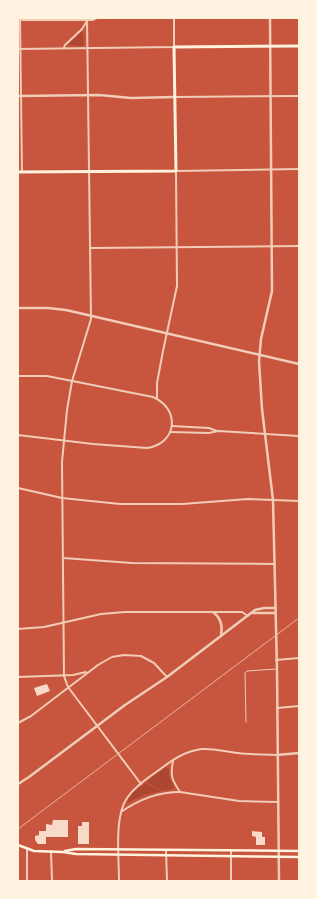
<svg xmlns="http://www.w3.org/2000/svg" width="317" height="899" viewBox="0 0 317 899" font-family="Figtree,sans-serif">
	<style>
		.green { fill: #ae4732 }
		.building { fill: #f7dbc8 }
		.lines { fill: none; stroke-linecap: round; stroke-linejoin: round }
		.service { stroke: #f1ccb7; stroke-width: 1 }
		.minor { stroke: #f1ccb7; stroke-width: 2 }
		.tertiary { stroke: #f1ccb7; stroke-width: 2.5 }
		.secondary { stroke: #fff3e0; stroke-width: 2.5 }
		.primary { stroke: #fff3e0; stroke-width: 3 }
		.rail { stroke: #e9b49f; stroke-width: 1 }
	</style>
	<rect width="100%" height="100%" fill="#c8553d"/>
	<g class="green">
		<path d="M81,32L83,33L84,45L81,46L68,45Z"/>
		<path d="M166,767L169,769C168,779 174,783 174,789L163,791L146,782Z"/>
		<path d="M145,783L162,791L144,795L127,803C129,794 138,788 145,783Z"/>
	</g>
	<g class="building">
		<path d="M47,684L50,691L37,696L34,688Z"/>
		<path d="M53,820H68V837H46V844H38L35,840V836L39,835V831H46V824L52,825Z"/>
		<path d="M82,822H89V844H78V826H82Z"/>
		<path d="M252,831L262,832V837H265V845H256V837L252,836Z"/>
	</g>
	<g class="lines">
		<path class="service" d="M246,722L245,673L247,671L276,669"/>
		<g class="minor">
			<path d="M20,18L22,172"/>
			<path d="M87,18L91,319L72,381L67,410L62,462L64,676L68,687L141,784"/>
			<path d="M18,20H92L97,18"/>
			<path d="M64,48L65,45L82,29L87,21"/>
			<path d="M18,49L174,47V18"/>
			<path d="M175,97L299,96"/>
			<path d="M90,248L299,246"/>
			<path d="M18,376H47L153,397C181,409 177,444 147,448L93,444L18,435"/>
			<path d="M157,398V383L163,351L177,286L176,171L299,169"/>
			<path d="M172,426L209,428L217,431"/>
			<path d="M170,432L209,433L218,431L299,436"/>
			<path d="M18,488L62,498L120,504H182L248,499L299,501"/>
			<path d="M63,558L132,563L274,564"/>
			<path d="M18,629L44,627L101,614L125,612H242L248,616"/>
			<path d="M276,660L299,658"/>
			<path d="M18,677L73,675L86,672"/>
			<path d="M277,708L299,706"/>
			<path d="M18,723L31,716L98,665L112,657L124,655L141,656L154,663L167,677"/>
			<path d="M173,761C170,776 172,780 180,792L239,801L278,802"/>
			<path d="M121,812C138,800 158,792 180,792"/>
			<path d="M166,850L167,881"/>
			<path d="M51,851L52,881"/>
			<path d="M231,851V881"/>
			<path d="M27,881V849"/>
			<path d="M119,881C119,857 114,817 127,798C135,786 148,778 159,770C172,760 185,751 202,749C214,748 226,752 238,753C251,755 264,754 277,755"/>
		</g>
		<g class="tertiary">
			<path d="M270,18L272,291L261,339L259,361L262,409L273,500L277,669L279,881"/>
			<path d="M18,96L99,95L131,98L175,97"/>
			<path d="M18,308H48L66,310L299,364"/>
			<path d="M213,612C221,618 223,625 221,635"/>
			<path d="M253,613H275"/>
			<path d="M277,755L299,753"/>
			<path d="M18,784L29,777L125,705L167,677L255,610L264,608H275"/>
		</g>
		<g class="secondary">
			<path d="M18,845L34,851L63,852L76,854L299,857"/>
			<path d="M65,851L76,849L299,851"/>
		</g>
		<path class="primary" d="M18,172L176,171L174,47L299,46"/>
		<path class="rail" d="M18,829L299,618"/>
	</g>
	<rect width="317" height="899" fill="none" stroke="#fff3e0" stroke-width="38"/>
</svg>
